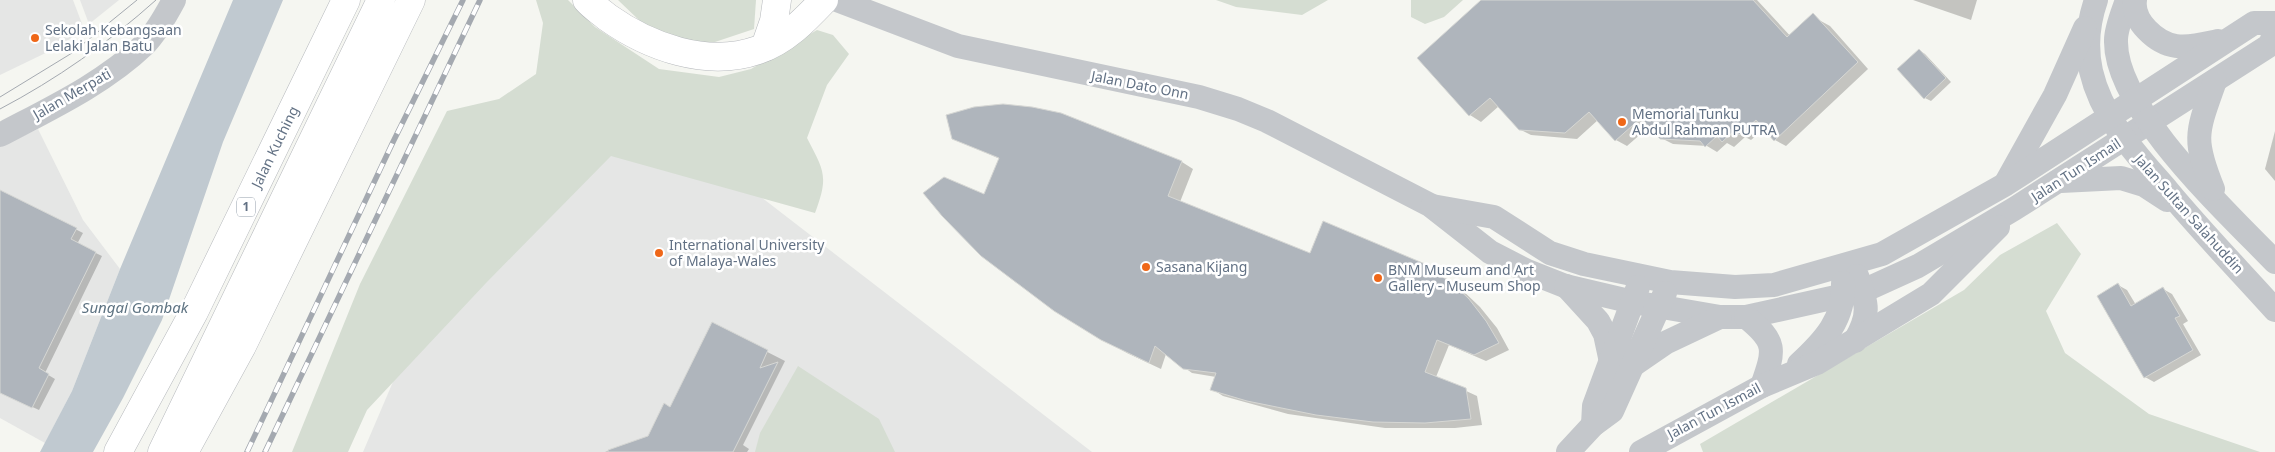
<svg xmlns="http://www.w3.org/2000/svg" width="2275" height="452" viewBox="0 0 2275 452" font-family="'Noto Sans',sans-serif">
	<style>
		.built { fill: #e5e6e5 }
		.green { fill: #d5ddd2 }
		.water { fill: #c0c9d0 }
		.shadow { fill: #0003 }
		.building { fill: #afb5bc; stroke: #d6d7d4 }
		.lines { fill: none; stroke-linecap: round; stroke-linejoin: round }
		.highway-casing { stroke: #b6b9bd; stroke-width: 29 }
		.minor { stroke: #c4c7cb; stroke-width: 24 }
		.highway { stroke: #fff; stroke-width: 28 }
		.tram { stroke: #a4a9b0; stroke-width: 1 }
		.rail-casing { stroke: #a4a9b0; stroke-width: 5.5 }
		.rail { stroke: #fff; stroke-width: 4; stroke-dasharray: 11; stroke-linecap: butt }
		.poi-dot { fill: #ef6718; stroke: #fff; stroke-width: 2 }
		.labels { text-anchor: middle; stroke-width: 5; stroke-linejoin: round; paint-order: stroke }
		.shield { fill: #fff; stroke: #919ca9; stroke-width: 1 }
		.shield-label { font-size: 12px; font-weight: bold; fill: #627184 }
		.poi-label { font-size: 14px; fill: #627184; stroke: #fff; text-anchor: start }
		.street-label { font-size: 14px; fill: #627184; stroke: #fff }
		.water-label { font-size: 15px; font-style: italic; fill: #5e7382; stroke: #fff }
	</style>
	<rect width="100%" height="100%" fill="#f5f6f1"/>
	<g class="built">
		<path d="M0,0H73L84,29L58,47L0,75Z"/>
		<path d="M80,0H119L89,24Z"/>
		<path d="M38,129L83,220L120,269L72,391L45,443L0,418V147Z"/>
		<path d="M581,131L709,157L1092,452H363L407,349Z"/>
	</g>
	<g class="green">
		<path d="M536,0H568L595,27L659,69L719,77L751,69L817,30L833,35L849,54L827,85L807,138C824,171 829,176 815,213L611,156L486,283L367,410L348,452H292L360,284L447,111L499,99L536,74L543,23Z"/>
		<path d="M618,0H756L754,29L712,43L680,41L641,22Z"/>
		<path d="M1216,0H1328L1302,15L1236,7Z"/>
		<path d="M1411,0H1463L1444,17L1425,24L1411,17Z"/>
		<path d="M2057,223L2081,254L2046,311L2065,353L2149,414L2260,452H1703L1700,444L1964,290L2000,255Z"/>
		<path d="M798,366L879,419L895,452H755L760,433Z"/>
	</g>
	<path class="water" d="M233,0H283L223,142L162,320L123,398L93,452H40L72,391L120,269Z"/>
	<g class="shadow">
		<path d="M1482,0H1757L1795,41L1819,20L1830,26L1868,69L1786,146L1775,140L1765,128L1751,140L1745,137L1734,147L1727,143L1717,152L1707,146L1673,144L1661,138L1650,126L1627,146L1616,140L1598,120L1577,139L1531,135L1519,129L1499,106L1481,122L1470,115L1418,58Z"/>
		<path d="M1913,0H1977L1971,20Z"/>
		<path d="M1919,50L1925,54L1951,82L1931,101L1925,98Z"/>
		<path d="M1061,114L1182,162L1193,169L1180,202L1310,255L1424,265L1460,288L1480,307L1497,328L1509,350L1486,361L1449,345L1436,377L1477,396L1482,425L1455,428H1385L1288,414L1223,396L1212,389L1216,377L1192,373L1166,354L1161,369L1127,353L1067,318L1000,159L953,138Z"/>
		<path d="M2275,131V181L2265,169Z"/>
		<path d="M0,191L83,233L77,244L102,256L45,373L55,379L39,410L0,392Z"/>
		<path d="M2118,285L2127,290L2136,305L2163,289L2172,294L2188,321L2183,324L2201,355L2154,382L2145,377Z"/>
		<path d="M713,324L785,361L743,445L749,449L747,452H605L648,437L670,408Z"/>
	</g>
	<g class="building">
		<path d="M1481,0H1753L1787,37L1813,13L1858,62L1774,141L1756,120L1739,135L1735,130L1722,142L1717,136L1705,147L1700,141L1660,139L1641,118L1615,141L1589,112L1565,133L1519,130L1490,98L1469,116L1417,58Z"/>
		<path d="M1919,49L1946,78L1924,99L1897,69Z"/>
		<path d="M1003,104L1032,107L1061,113L1182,161L1168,196L1310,253L1323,221L1425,264L1437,275L1449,280L1469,299L1486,321L1499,343L1474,355L1437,340L1425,372L1466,388L1471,419L1425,423L1373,422L1316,415L1247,401L1210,390L1216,373L1183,369L1155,346L1149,363L1101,340L1054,311L981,256L942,216L923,193L944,177L984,194L999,158L952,139L946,115L974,107Z"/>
		<path d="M0,190L77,228L71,239L96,252L39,368L49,374L32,408L0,393Z"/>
		<path d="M2118,283L2131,306L2163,287L2180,316L2175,318L2193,350L2144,378L2097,296Z"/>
		<path d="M712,322L768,350L760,368L778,362L733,452H608V450L648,436L664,403L670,407Z"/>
	</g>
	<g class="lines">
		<g class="highway-casing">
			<g id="highway">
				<path d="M587,0C593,7 600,11 607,17C649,47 707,68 758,50C785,41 805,20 824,0"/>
				<path d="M765,47L774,21L777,0"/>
				<path d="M118,452L194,312L346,0"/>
				<path d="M162,452L381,0"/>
				<path d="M184,452L242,346L411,0"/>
			</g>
		</g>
		<g class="minor">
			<path d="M837,0L958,46L1199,97L1238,109L1267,121L1430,205L1490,252L1527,271L1565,286L1633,302L1720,317H1746L1863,291L1918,266L2014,209L2270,45L2275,31"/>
			<path d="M2096,0C2088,23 2086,48 2091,71C2102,119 2137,155 2168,191C2202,232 2239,270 2275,310"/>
			<path d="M2127,0C2123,12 2116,28 2116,40C2114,109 2229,214 2275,262"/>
			<path d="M2135,0C2132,21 2156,43 2176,46C2191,48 2204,44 2218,41"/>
			<path d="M0,135C49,109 103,84 144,45C156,33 166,15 174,0"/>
			<path d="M2007,181L2055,95L2085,28"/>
			<path d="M2061,181L2121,178L2144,185L2167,200"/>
			<path d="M2213,189C2192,138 2197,132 2215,81"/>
			<path d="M1432,206L1494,217L1550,253L1584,264L1670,282L1735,287L1774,285L1882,254L2006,184L2254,23H2275"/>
			<path d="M1566,286L1598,321L1605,334L1611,362"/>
			<path d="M1746,317C1777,342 1775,349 1762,386"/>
			<path d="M1855,341C1870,315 1868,304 1857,276"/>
			<path d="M1799,364C1824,341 1845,319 1843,283"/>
			<path d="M1633,365L1665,343L1720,317"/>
			<path d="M1593,425L1594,406L1638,287"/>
			<path d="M1568,452L1593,425L1612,411L1665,293"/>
			<path d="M1641,452L1762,386L1817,363L1931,294L1998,227"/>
		</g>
		<use href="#highway" class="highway"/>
		<g class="tram">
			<path d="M0,97L72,53L137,0"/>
			<path d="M0,109C57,79 108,43 156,0"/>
		</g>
		<g class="rail-casing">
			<g id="rail">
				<path d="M247,452L393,142L463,0"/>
				<path d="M265,452L480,0"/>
			</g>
		</g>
		<use href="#rail" class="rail"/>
	</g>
	<g class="poi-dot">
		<circle cx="35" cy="38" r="5"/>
		<circle cx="1622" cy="122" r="5"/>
		<circle cx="659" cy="253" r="5"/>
		<circle cx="1146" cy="267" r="5"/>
		<circle cx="1378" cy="278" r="5"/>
	</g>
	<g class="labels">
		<rect class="shield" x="237" y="197.5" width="18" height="19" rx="4"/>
		<g class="shield-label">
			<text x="246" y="211">1</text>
		</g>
		<g class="poi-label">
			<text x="45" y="35">Sekolah Kebangsaan<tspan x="45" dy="16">Lelaki Jalan Batu</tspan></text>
			<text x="1632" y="119">Memorial Tunku<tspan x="1632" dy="16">Abdul Rahman PUTRA</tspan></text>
			<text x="669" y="250">International University<tspan x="669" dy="16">of Malaya-Wales</tspan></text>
			<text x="1156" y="272">Sasana Kijang</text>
			<text x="1388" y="275">BNM Museum and Art<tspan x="1388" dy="16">Gallery - Museum Shop</tspan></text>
		</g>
		<g class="street-label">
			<text transform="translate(1140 85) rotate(11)" y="5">Jalan Dato Onn</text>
			<text transform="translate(72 94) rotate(-30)" y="5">Jalan Merpati</text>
			<text transform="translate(275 147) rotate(-64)" y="5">Jalan Kuching</text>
			<text transform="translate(2076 170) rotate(-33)" y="5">Jalan Tun Ismail</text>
			<text transform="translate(2189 214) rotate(48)" y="5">Jalan Sultan Salahuddin</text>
			<text transform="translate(1714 411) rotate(-28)" y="5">Jalan Tun Ismail</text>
		</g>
		<g class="water-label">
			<text x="135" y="313">Sungai Gombak</text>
		</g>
	</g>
</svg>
